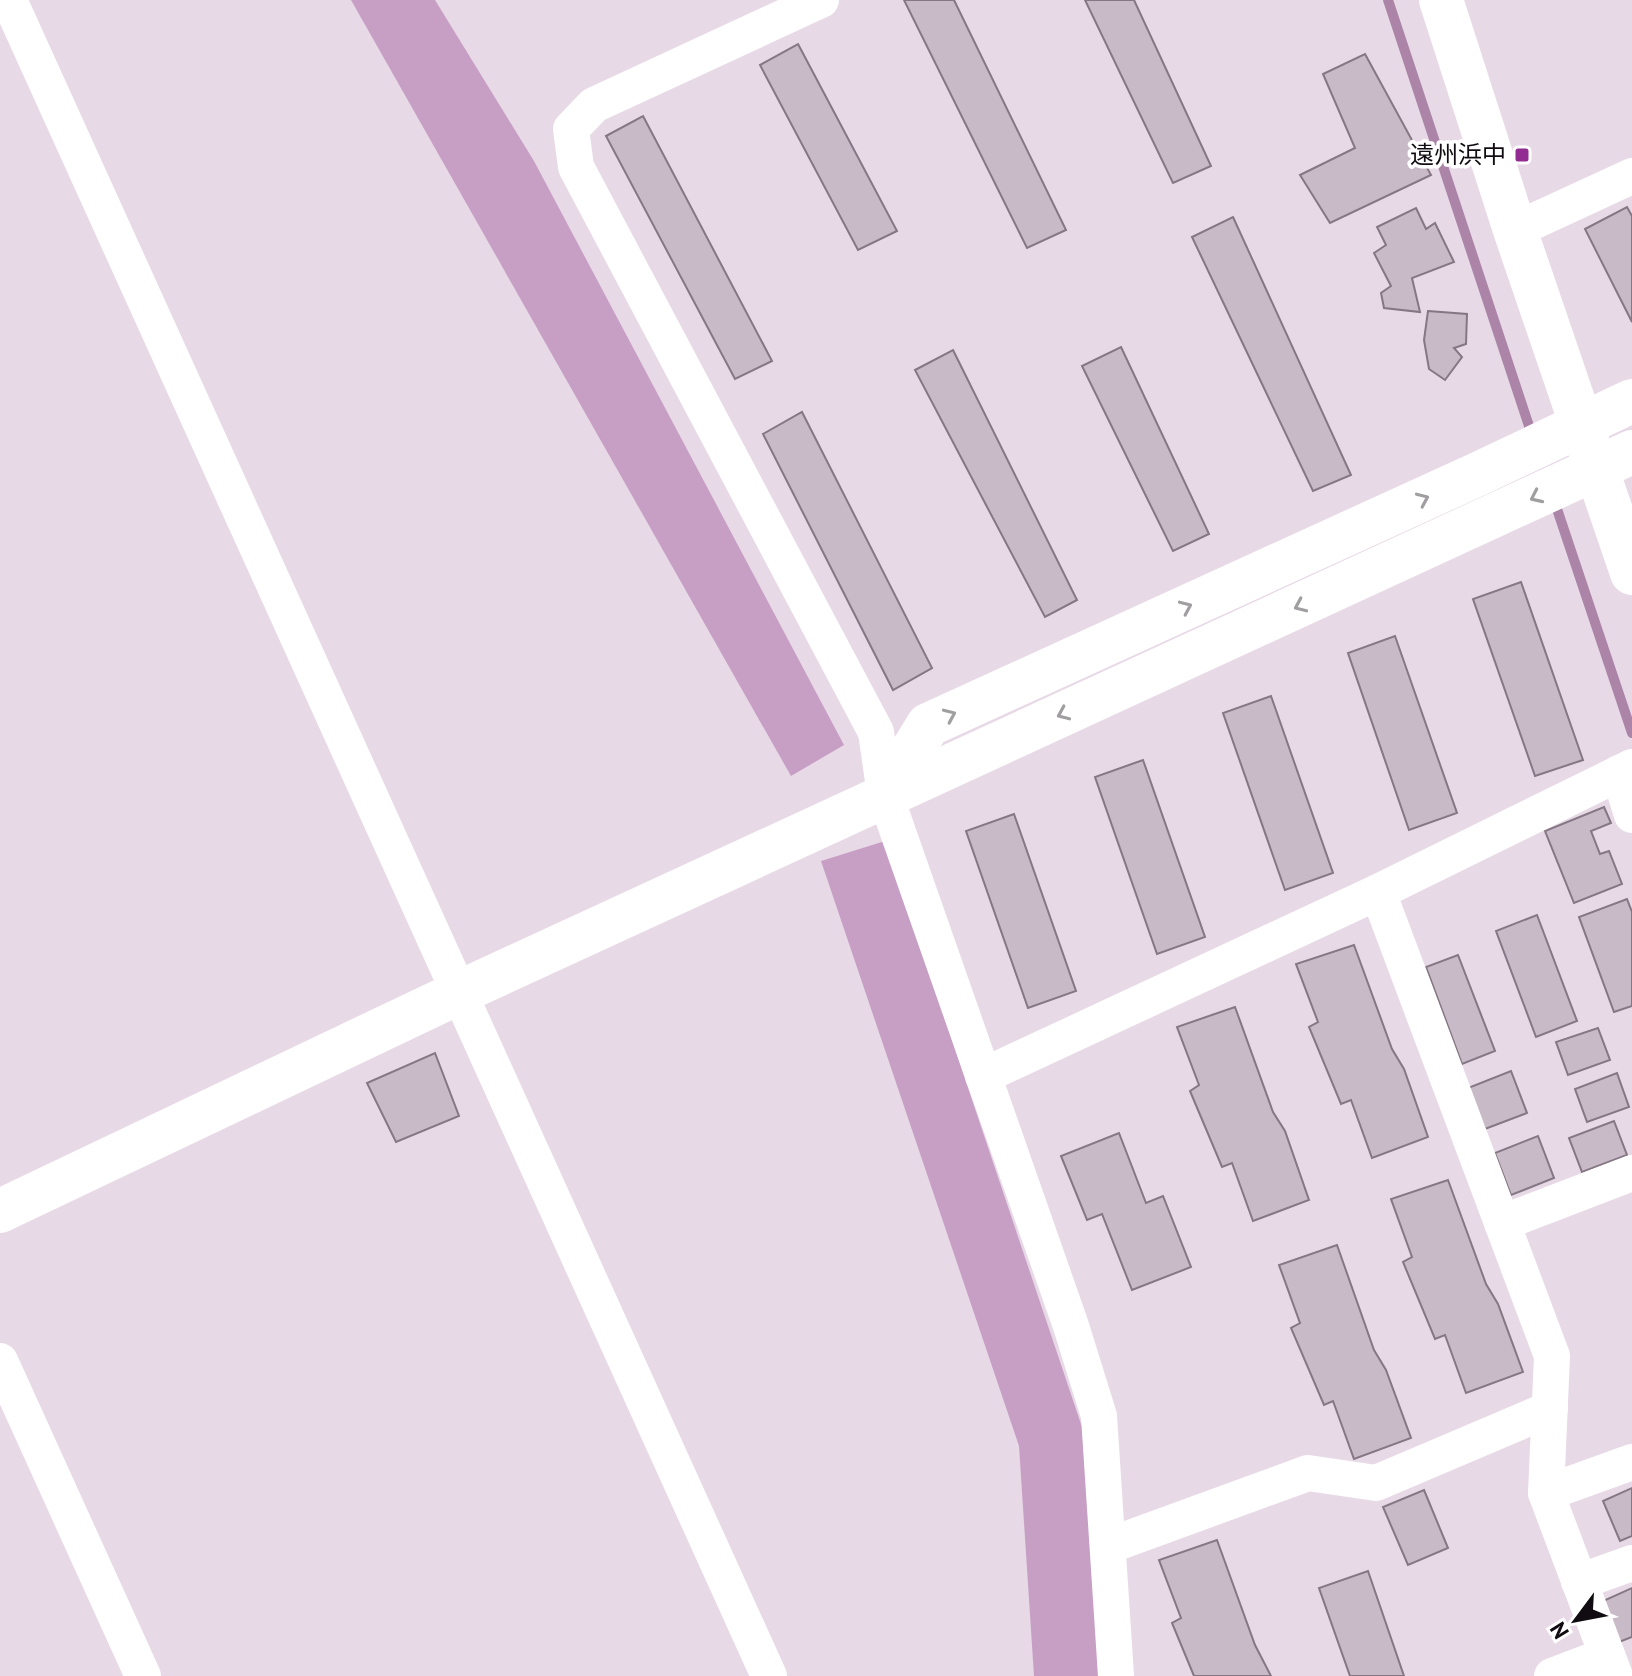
<svg xmlns="http://www.w3.org/2000/svg" width="1632" height="1676" viewBox="0 0 1632 1676" font-family="'PT Sans','Noto Sans JP',sans-serif">
	<style>
		.forest { fill: #c79fc5 }
		.lines { fill: none; stroke-linecap: round; stroke-linejoin: round }
		.stream { stroke: #ab84a8; stroke-width: 10 }
		.building { fill: #c9bac8; stroke: #857784; stroke-width: 2 }
		.minor { stroke: #fff; stroke-width: 36 }
		.tertiary { stroke: #fff; stroke-width: 44 }
		.oneway { stroke: #a09ea0 }
		.poi-dot { fill: #922c92; stroke: #fff; stroke-width: 3 }
		.labels { text-anchor: middle; stroke-width: 7; stroke-linejoin: round; paint-order: stroke }
		.poi-label { font-size: 24px; fill: #110c11; stroke: #fff; text-anchor: end }
	</style>
	<rect width="100%" height="100%" fill="#e8d9e7"/>
	<g class="forest">
		<path d="M351,0H435L534,161L844,745L791,776Z"/>
		<path d="M885,841L1082,1427L1099,1676H1034L1019,1446L821,861Z"/>
	</g>
	<g class="lines">
		<g class="stream">
			<path d="M1388,0L1532,435"/>
			<path d="M1554,500L1632,733"/>
		</g>
	</g>
	<g class="building">
		<path d="M904,0H954L1066,230L1027,248Z"/>
		<path d="M1085,0H1134L1211,166L1173,183Z"/>
		<path d="M798,44L897,231L858,250L760,65Z"/>
		<path d="M1365,54L1431,175L1330,223L1300,175L1355,148L1323,74Z"/>
		<path d="M643,116L772,361L735,379L606,136Z"/>
		<path d="M1627,207L1632,216V322L1585,229Z"/>
		<path d="M1416,208L1426,229L1435,223L1454,262L1412,278L1420,312L1384,308L1381,293L1391,286L1374,253L1386,245L1377,227Z"/>
		<path d="M1233,217L1351,475L1313,491L1192,237Z"/>
		<path d="M1428,311L1467,314L1466,344L1454,348L1462,357L1445,380L1429,369L1424,340Z"/>
		<path d="M1121,347L1209,534L1173,551L1082,366Z"/>
		<path d="M953,350L1077,600L1045,617L915,370Z"/>
		<path d="M802,412L932,668L893,690L763,434Z"/>
		<path d="M1521,582L1583,760L1535,776L1473,599Z"/>
		<path d="M1395,636L1457,813L1409,830L1348,653Z"/>
		<path d="M1271,696L1333,873L1285,890L1223,713Z"/>
		<path d="M1143,760L1205,937L1157,954L1095,777Z"/>
		<path d="M1604,807L1611,823L1591,831L1600,854L1609,851L1622,884L1574,903L1545,831Z"/>
		<path d="M1014,814L1076,991L1028,1008L966,831Z"/>
		<path d="M1627,899L1632,912V1006L1614,1012L1579,917Z"/>
		<path d="M1537,915L1577,1021L1536,1037L1496,931Z"/>
		<path d="M1354,945L1392,1049L1404,1069L1428,1137L1372,1158L1351,1100L1341,1104L1309,1027L1318,1022L1296,964Z"/>
		<path d="M1458,955L1495,1051L1462,1064L1426,967Z"/>
		<path d="M1235,1007L1273,1112L1285,1131L1309,1200L1253,1221L1232,1163L1222,1167L1190,1091L1199,1085L1177,1027Z"/>
		<path d="M1598,1028L1610,1060L1568,1075L1556,1042Z"/>
		<path d="M435,1053L459,1116L396,1142L367,1083Z"/>
		<path d="M1511,1071L1527,1113L1485,1129L1468,1088Z"/>
		<path d="M1617,1073L1629,1107L1587,1122L1575,1089Z"/>
		<path d="M1614,1121L1627,1155L1582,1172L1569,1138Z"/>
		<path d="M1119,1133L1146,1203L1163,1196L1191,1267L1132,1290L1102,1214L1087,1220L1061,1156Z"/>
		<path d="M1538,1136L1554,1178L1511,1195L1495,1153Z"/>
		<path d="M1448,1180L1486,1284L1498,1304L1523,1372L1466,1393L1445,1335L1435,1339L1403,1262L1412,1257L1391,1199Z"/>
		<path d="M1337,1245L1374,1350L1386,1370L1411,1438L1354,1459L1333,1401L1324,1405L1291,1328L1300,1323L1279,1265Z"/>
		<path d="M1632,1488V1536L1620,1541L1603,1501Z"/>
		<path d="M1424,1490L1448,1548L1408,1565L1383,1507Z"/>
		<path d="M1217,1540L1255,1645L1271,1676H1194L1172,1623L1181,1618L1159,1560Z"/>
		<path d="M1368,1571L1404,1676H1350L1319,1588Z"/>
		<path d="M1632,1588V1637L1619,1642L1601,1602Z"/>
	</g>
	<g class="lines">
		<g class="minor">
			<path d="M9,0L769,1676"/>
			<path d="M821,0L594,105L571,129L576,167L876,732L885,795L1071,1326L1099,1416L1116,1676"/>
			<path d="M1515,230L1632,176"/>
			<path d="M1619,773L1632,815"/>
			<path d="M1378,892L1552,1356L1546,1493L1615,1676"/>
			<path d="M983,1076L1378,892L1632,767"/>
			<path d="M1502,1223L1632,1173"/>
			<path d="M0,1361L143,1676"/>
			<path d="M1546,1493L1632,1462"/>
			<path d="M1108,1546L1308,1473L1376,1483L1550,1409"/>
			<path d="M1579,1582L1632,1563"/>
			<path d="M1552,1676L1607,1655"/>
		</g>
		<g class="tertiary">
			<path d="M1441,0L1515,230L1632,573"/>
			<path d="M885,795L928,725L1478,474L1632,401"/>
			<path d="M0,1211L460,992L1632,452"/>
		</g>
	</g>
	<defs><path id="oneway-chevron" d="M-2-3.5L2.5 0L-2 3.5" fill="none" stroke-width="1.6" stroke-linecap="round" stroke-linejoin="round" transform="scale(2)"/></defs>
	<g class="oneway">
		<use href="#oneway-chevron" transform="translate(1536 497) rotate(155)"/>
		<use href="#oneway-chevron" transform="translate(1423 499) rotate(-24)"/>
		<use href="#oneway-chevron" transform="translate(1300 606) rotate(156)"/>
		<use href="#oneway-chevron" transform="translate(1186 607) rotate(-24)"/>
		<use href="#oneway-chevron" transform="translate(1063 714) rotate(156)"/>
		<use href="#oneway-chevron" transform="translate(950 715) rotate(-24)"/>
	</g>
	<rect class="poi-dot" x="1514" y="147" width="16" height="16" rx="4"/>
	<g class="labels">
		<g class="poi-label">
			<text x="1506" y="163">遠州浜中</text>
		</g>
	</g>
	<g transform="translate(1576 1620) rotate(238)" stroke="#ffffff" stroke-width="6" paint-order="stroke">
	<path d="M0-6L14 30L0 20L-14 30Z" fill="#110c11"/>
	<text y="-12" font-size="22" font-weight="bold" text-anchor="middle" fill="#110c11">N</text>
	</g>
</svg>
